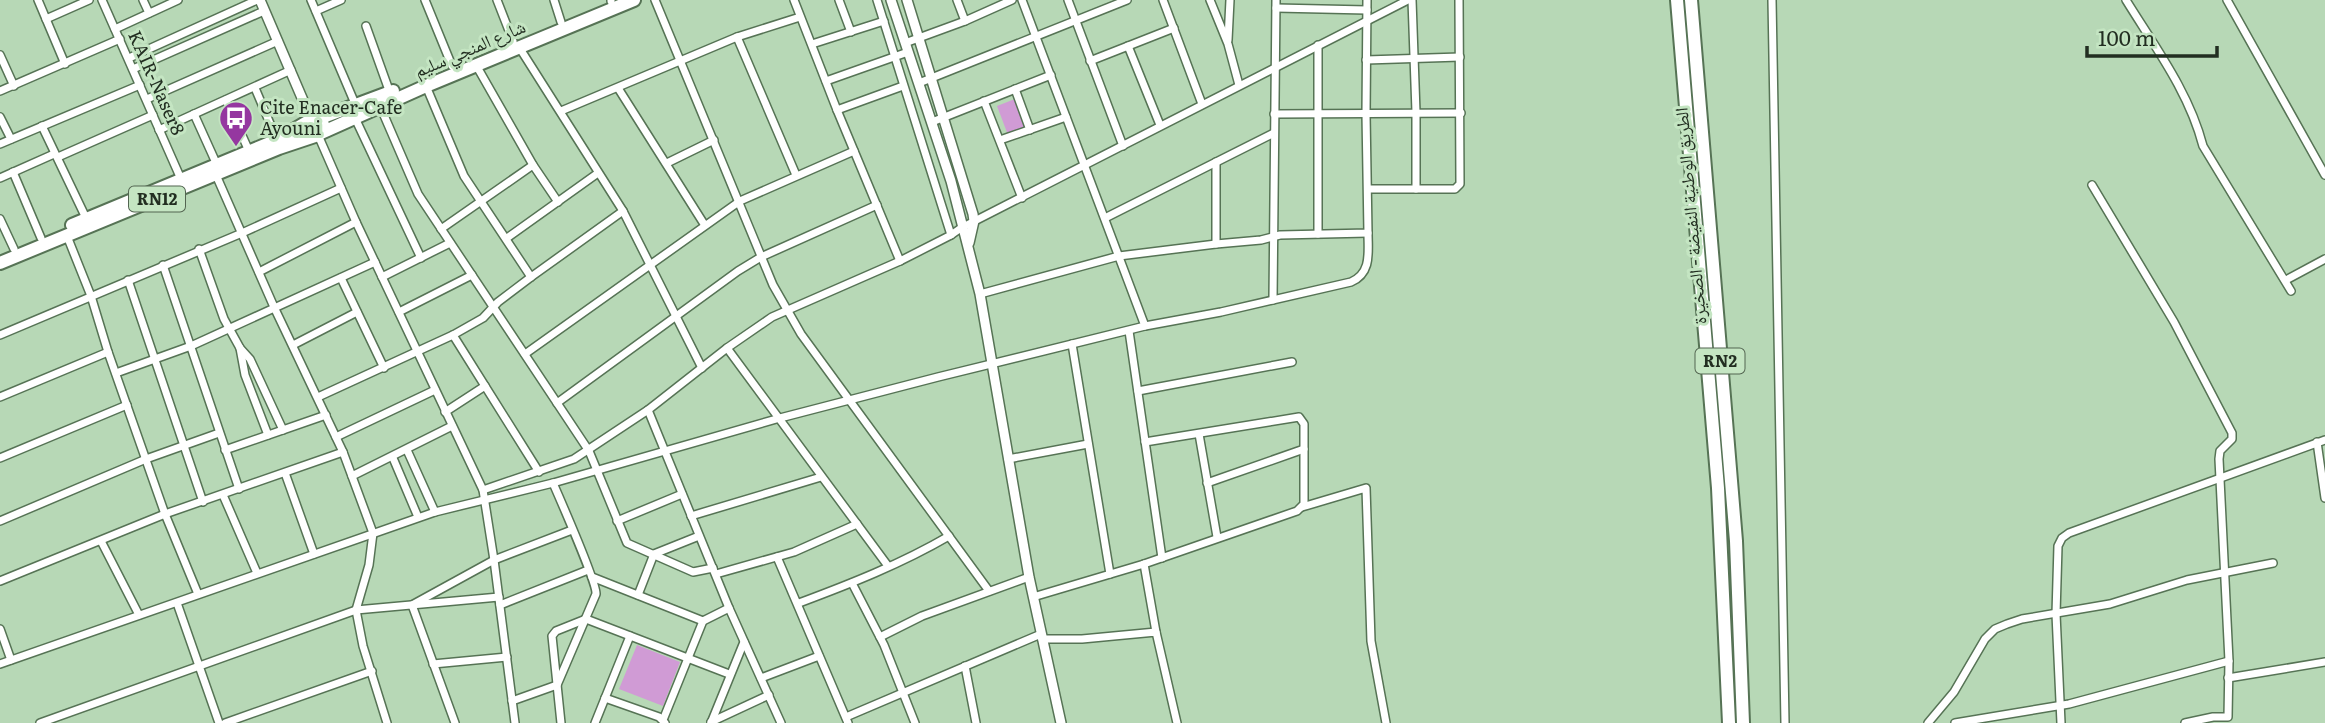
<svg xmlns="http://www.w3.org/2000/svg" width="2325" height="723" viewBox="0 0 2325 723" font-family="Literata,'Noto Naskh Arabic',serif">
	<style>
		.green { fill: #d09bd5 }
		.lines { fill: none; stroke-linecap: round; stroke-linejoin: round }
		.minor-casing { stroke: #567355; stroke-width: 10 }
		.tertiary-casing { stroke: #567355; stroke-width: 12 }
		.primary-casing { stroke: #567355; stroke-width: 16 }
		.trunk-casing { stroke: #567355; stroke-width: 16 }
		.minor { stroke: #fff; stroke-width: 7 }
		.tertiary { stroke: #fff; stroke-width: 9 }
		.primary { stroke: #fff; stroke-width: 12 }
		.trunk { stroke: #fff; stroke-width: 12 }
		.labels { text-anchor: middle; stroke-width: 6; stroke-linejoin: round; paint-order: stroke }
		.shield { fill: #c4e5c2; stroke: #536551; stroke-width: 2 }
		.shield-label { font-size: 16px; font-weight: bold; fill: #222e21 }
		.street-label { font-size: 18px; fill: #222e21; stroke: #c4e5c2 }
		.poi-label { font-size: 18px; fill: #222e21; stroke: #c4e5c2; text-anchor: start }
	</style>
	<rect width="100%" height="100%" fill="#b7d8b6"/>
	<g class="green">
		<path d="M1015,99L1026,128L1008,135L997,106Z"/>
		<path d="M637,645L680,662L663,706L619,689Z"/>
	</g>
	<g class="lines">
		<g class="minor-casing">
			<g id="minor">
				<path d="M38,0L65,64"/>
				<path d="M102,0L181,179"/>
				<path d="M143,0L149,13"/>
				<path d="M311,0L356,106"/>
				<path d="M425,0L452,66"/>
				<path d="M497,0L513,41"/>
				<path d="M554,0L561,22"/>
				<path d="M611,0V1"/>
				<path d="M655,0L773,285L801,334L989,591"/>
				<path d="M794,0L837,110L900,261"/>
				<path d="M839,0L851,32"/>
				<path d="M877,0L951,235"/>
				<path d="M957,0L965,21"/>
				<path d="M1022,0L1145,326"/>
				<path d="M1068,0L1123,146"/>
				<path d="M1163,0L1202,104"/>
				<path d="M1210,0L1228,44L1239,85"/>
				<path d="M1412,0L1416,112V189"/>
				<path d="M1772,0L1785,723"/>
				<path d="M2126,0C2155,47 2189,92 2203,146L2291,291"/>
				<path d="M2227,0L2325,175"/>
				<path d="M1276,8L1367,10"/>
				<path d="M316,11L341,0"/>
				<path d="M46,19L89,0"/>
				<path d="M366,26L390,93"/>
				<path d="M115,29L178,0"/>
				<path d="M737,37L796,175"/>
				<path d="M1228,40L1230,0"/>
				<path d="M905,43L965,21L1012,0"/>
				<path d="M812,44L884,21"/>
				<path d="M1318,45V234"/>
				<path d="M1128,46L1160,125"/>
				<path d="M519,47L623,211L702,368"/>
				<path d="M0,55L14,86"/>
				<path d="M129,58L257,0"/>
				<path d="M1366,60L1460,57"/>
				<path d="M1090,61L1174,28"/>
				<path d="M476,65L533,165L558,202"/>
				<path d="M133,69L264,11"/>
				<path d="M826,81L908,52"/>
				<path d="M919,83L1127,0"/>
				<path d="M426,86L464,176L531,277"/>
				<path d="M255,88L277,140"/>
				<path d="M618,88L704,224"/>
				<path d="M1015,89L1030,130"/>
				<path d="M0,91L120,39"/>
				<path d="M147,99L278,41"/>
				<path d="M226,100L249,151"/>
				<path d="M984,101L1022,198"/>
				<path d="M380,106L418,194L589,451L627,543L693,572L713,568"/>
				<path d="M837,110L903,86"/>
				<path d="M561,111L737,37L800,17"/>
				<path d="M194,114L217,165"/>
				<path d="M1274,114L1461,113"/>
				<path d="M0,117L11,139"/>
				<path d="M355,118L421,258"/>
				<path d="M932,122L1051,75"/>
				<path d="M42,126L86,218"/>
				<path d="M159,130L291,70"/>
				<path d="M318,135L356,222L483,490L494,560L515,723"/>
				<path d="M1000,140L1066,117"/>
				<path d="M0,144L140,85"/>
				<path d="M58,157L153,115"/>
				<path d="M1216,162V244"/>
				<path d="M667,163L714,140"/>
				<path d="M13,172L41,238"/>
				<path d="M216,175L274,307L343,452L373,533L369,565L356,610L363,646L387,723"/>
				<path d="M0,178L54,154"/>
				<path d="M2092,185L2174,322L2232,433V439L2220,451L2219,459L2229,661L2228,717H2213L2185,723"/>
				<path d="M1368,189H1455L1460,184L1459,0"/>
				<path d="M1105,218L1274,133"/>
				<path d="M0,219L14,249"/>
				<path d="M441,229L533,165"/>
				<path d="M67,236L91,296L108,352L165,514L198,594"/>
				<path d="M507,238L598,173"/>
				<path d="M199,249L224,319L240,348L250,359L283,430"/>
				<path d="M163,265L239,489"/>
				<path d="M259,272L356,222"/>
				<path d="M382,277L450,243"/>
				<path d="M341,278L384,368"/>
				<path d="M128,280L203,502"/>
				<path d="M2286,280L2325,259"/>
				<path d="M980,294L1119,256L1216,244L1261,240L1280,235L1368,233L1366,114L1367,0"/>
				<path d="M1273,300L1276,0"/>
				<path d="M399,312L472,275"/>
				<path d="M1129,331L1162,558"/>
				<path d="M0,335L242,233L341,188"/>
				<path d="M453,335L539,472"/>
				<path d="M1072,344L1110,574"/>
				<path d="M293,345L357,312"/>
				<path d="M240,348L245,375L268,435"/>
				<path d="M727,348L888,566"/>
				<path d="M525,354L740,201L854,151"/>
				<path d="M116,373L191,346L375,262"/>
				<path d="M1138,391L1292,362"/>
				<path d="M0,397L108,352"/>
				<path d="M318,397L453,335L483,318L498,302L531,277L623,211"/>
				<path d="M557,403L738,271L761,257L877,205"/>
				<path d="M648,410L729,608L781,723"/>
				<path d="M445,412L485,386"/>
				<path d="M1199,434L1217,537"/>
				<path d="M336,437L435,390"/>
				<path d="M2317,442L2325,498"/>
				<path d="M225,450L326,415"/>
				<path d="M407,450L435,512"/>
				<path d="M0,458L127,405"/>
				<path d="M393,458L418,517"/>
				<path d="M1008,459L1088,444"/>
				<path d="M285,473L314,554"/>
				<path d="M352,476L452,426"/>
				<path d="M1207,483L1304,449"/>
				<path d="M483,490L574,459L648,410L727,348L772,317L900,261L951,235L961,228L1408,0"/>
				<path d="M223,495L257,573"/>
				<path d="M1302,507L1366,488L1371,641L1386,723"/>
				<path d="M691,516L821,477"/>
				<path d="M0,521L146,459L219,433"/>
				<path d="M617,521L682,494"/>
				<path d="M101,541L139,615"/>
				<path d="M777,557L848,723"/>
				<path d="M1144,564L1156,632"/>
				<path d="M716,574L794,552L857,524"/>
				<path d="M592,577L703,621"/>
				<path d="M0,581L165,514L343,452"/>
				<path d="M852,583L884,645L915,723"/>
				<path d="M638,595L654,554L699,536"/>
				<path d="M1033,597L1144,564L1297,511L1304,504V424L1299,417L1145,442"/>
				<path d="M177,603L219,723"/>
				<path d="M799,603C850,584 901,564 949,536"/>
				<path d="M500,605L588,570"/>
				<path d="M0,629L11,660"/>
				<path d="M880,637L922,616L1029,577"/>
				<path d="M1042,639H1082L1156,632L1177,723"/>
				<path d="M0,664L435,512L553,483L780,418L938,377L1145,326L1221,312L1351,282C1372,273 1368,252 1368,233"/>
				<path d="M433,664L507,657"/>
				<path d="M965,666L976,723"/>
				<path d="M761,678L819,656"/>
				<path d="M2228,678L2325,662"/>
				<path d="M605,698L659,717L665,723"/>
				<path d="M512,701L557,685L596,594C597,584 560,499 553,483"/>
				<path d="M846,717L1041,634"/>
				<path d="M663,720L703,621L729,608"/>
				<path d="M711,722L769,695"/>
				<path d="M40,723L356,610L499,597"/>
				<path d="M225,723L372,671"/>
				<path d="M455,723L412,605L494,560L572,530"/>
				<path d="M561,723L552,636L556,631L586,619L729,674"/>
				<path d="M595,723L630,636"/>
				<path d="M711,723L744,642"/>
				<path d="M1928,723L1954,692L1985,639L1995,629L2007,624L2022,619L2110,604L2187,580L2273,563"/>
				<path d="M1955,723L2069,704L2229,661"/>
				<path d="M2061,723L2056,614L2058,546L2062,538L2069,533L2325,440"/>
			</g>
		</g>
		<g class="tertiary-casing">
			<g id="tertiary">
				<path d="M260,0L311,119"/>
				<path d="M891,0L951,181L980,294L1029,577L1061,723"/>
				<path d="M907,0L973,214L974,221L969,243"/>
			</g>
		</g>
		<g class="primary-casing">
			<g id="primary">
				<path d="M318,119L393,91"/>
				<path d="M321,133L426,86L634,0"/>
				<path d="M72,225L277,140L309,121"/>
				<path d="M0,263L279,148L318,135L323,130V124L315,119L309,121L306,128L309,134L315,136"/>
			</g>
		</g>
		<g class="trunk-casing">
			<g id="trunk">
				<path d="M1677,0L1718,488L1729,723"/>
				<path d="M1691,0L1736,541L1743,723"/>
			</g>
		</g>
		<use href="#minor" class="minor"/>
		<use href="#tertiary" class="tertiary"/>
		<use href="#primary" class="primary"/>
		<use href="#trunk" class="trunk"/>
	</g>
	<defs>
		<g id="bus-pin" transform="scale(1.75)"><path d="M0 17L-7.5 6A9.5 9.5 0 1 1 7.5 6Z" fill="#9537a0" stroke="#c4e5c2"/><path d="M-5-6H5V4H4V6H2V4H-2V6H-4V4H-5ZM-3.5-4V0h7V-4ZM-3.5 1.2v1.5H-2V1.2ZM2 1.2v1.5H3.5V1.2Z" fill="#fff"/></g>
	</defs>
	<g fill-rule="evenodd">
		<use href="#bus-pin" x="236" y="118"/>
	</g>
	<g class="labels">
		<g class="shield">
			<rect x="129" y="186.5" width="56" height="25" rx="5"/>
			<rect x="1695.5" y="348.5" width="49" height="25" rx="5"/>
		</g>
		<g class="shield-label">
			<text x="157" y="205">RN12</text>
			<text x="1720" y="367">RN2</text>
		</g>
		<g class="street-label">
			<text transform="translate(470 49) rotate(-23)" y="6">شارع المنجي سليم</text>
			<text transform="translate(156 83) rotate(66)" y="6">KAIR-Naser8</text>
			<text transform="translate(1691 216) rotate(-95)" y="6">الطريق الوطنية النفيضة - الصخيرة</text>
		</g>
		<g class="poi-label">
			<text x="260" y="114">Cite Enacer-Cafe<tspan x="260" dy="21">Ayouni</tspan></text>
		</g>
	</g>
	<path d="M2087 46v10h130v-10" fill="none" stroke="#222e21" stroke-width="3.5"/>
	<text x="2098" y="46" font-size="21" fill="#222e21" stroke="#c4e5c2" stroke-width="5" paint-order="stroke">100 m</text>
</svg>
